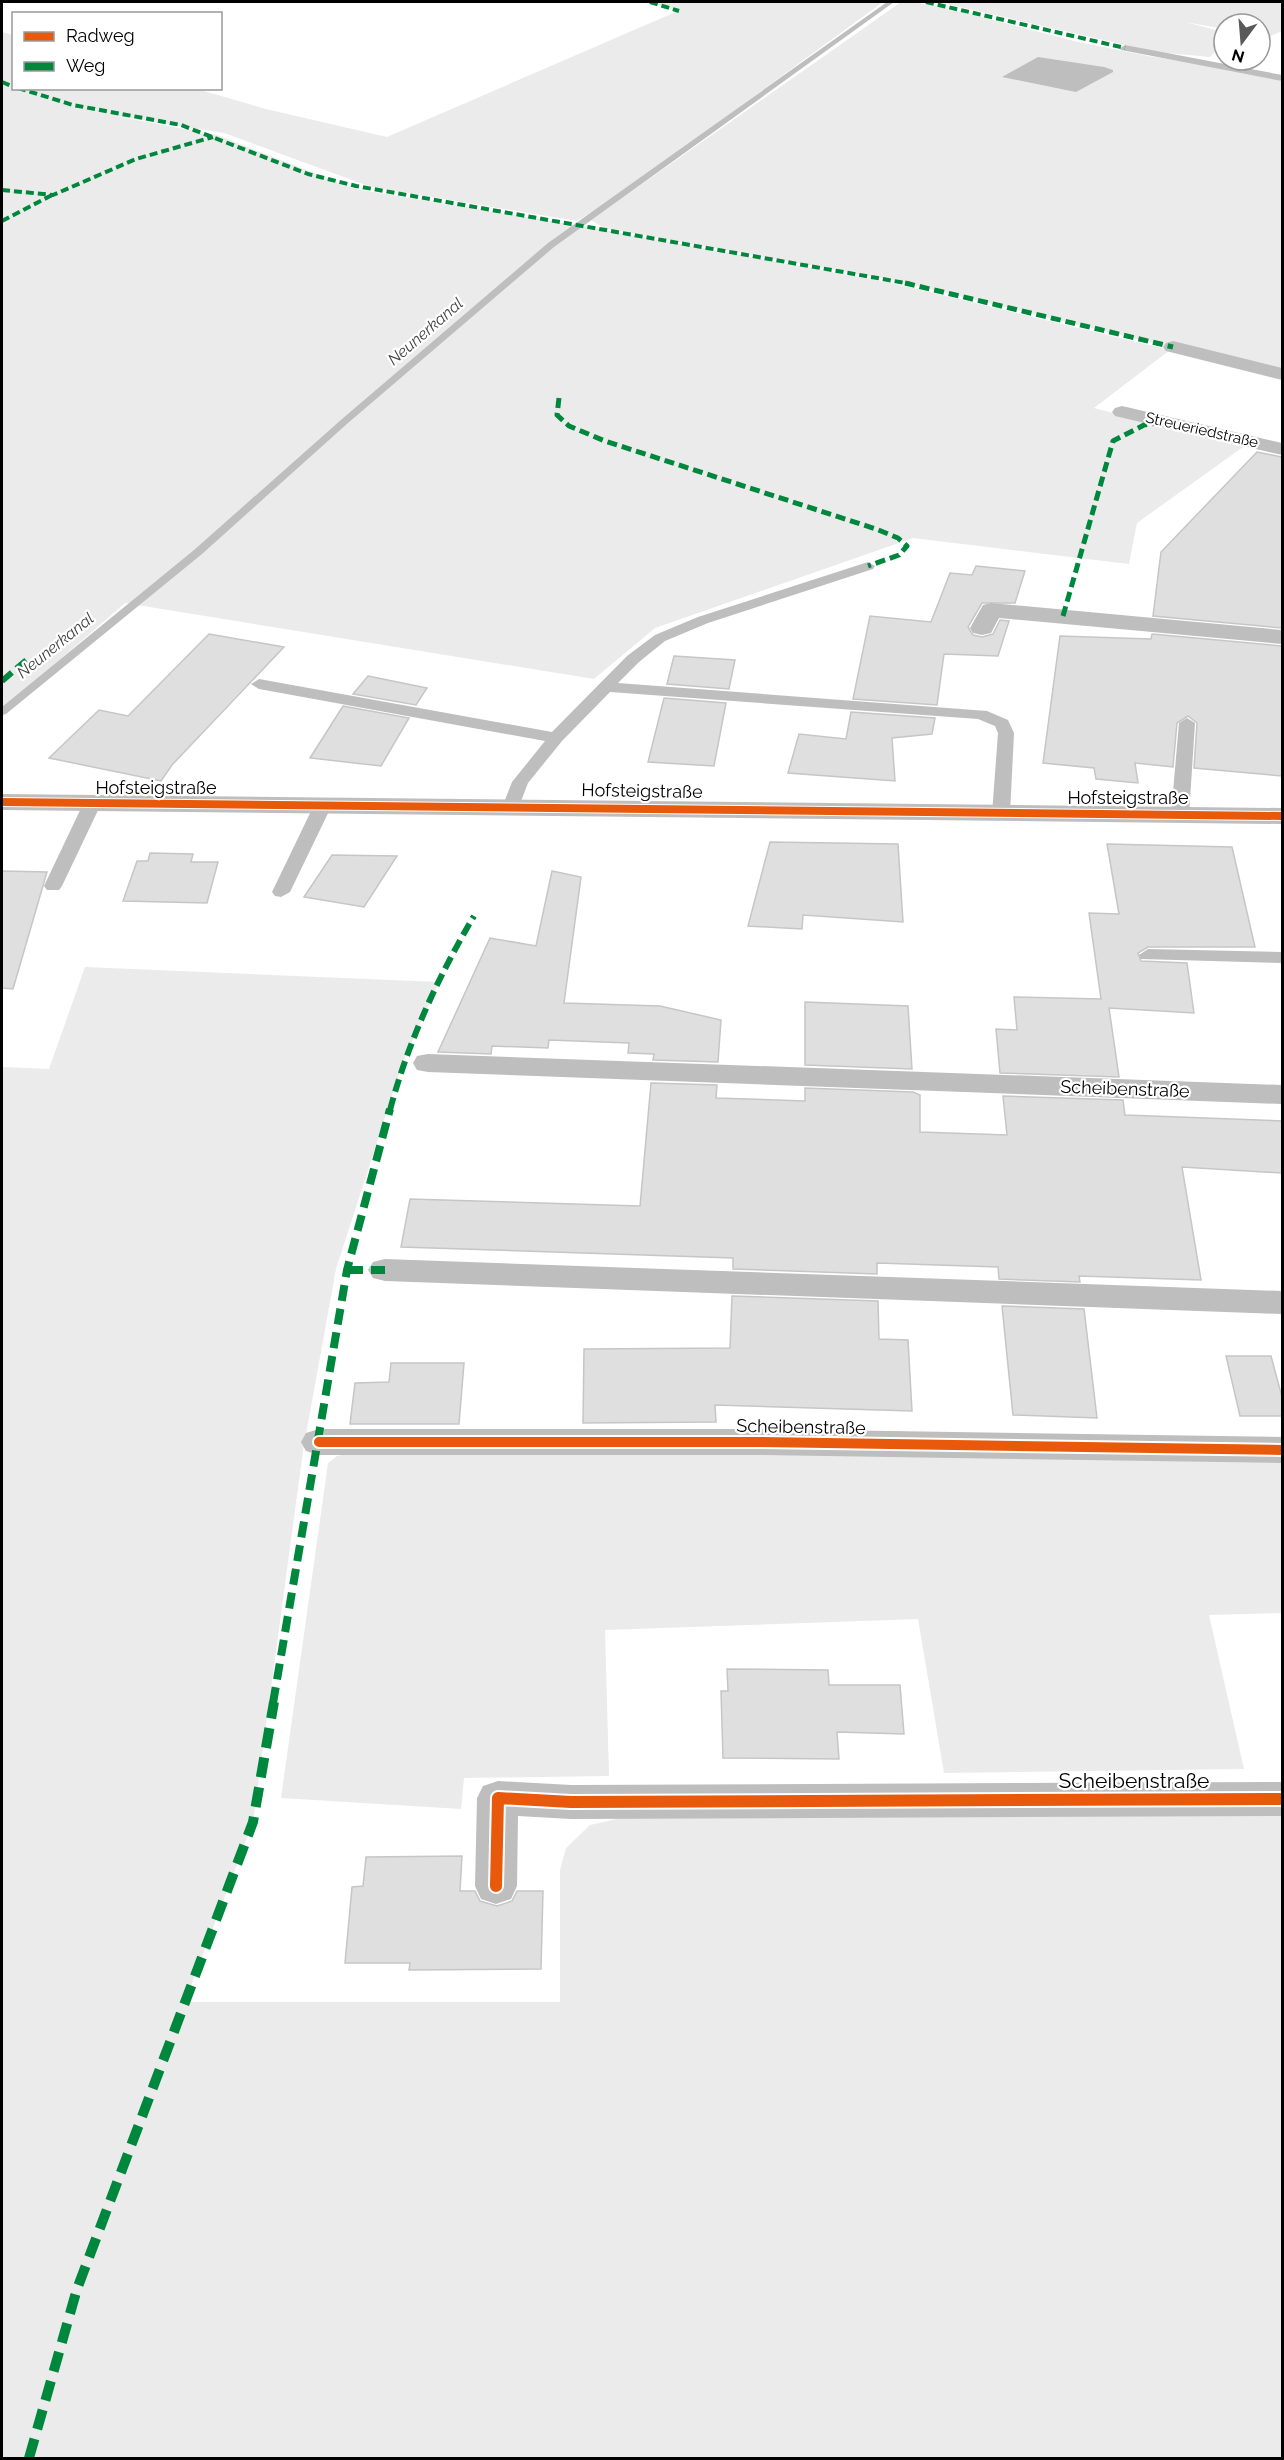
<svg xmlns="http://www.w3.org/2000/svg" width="1284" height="2460" viewBox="0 0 1284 2460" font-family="Raleway,sans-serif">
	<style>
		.green { fill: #ebebeb }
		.water { fill: #bebebe }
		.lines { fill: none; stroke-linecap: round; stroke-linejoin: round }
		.stream { fill: #bebebe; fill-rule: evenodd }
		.building { fill: #dfdfdf; stroke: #c6c6c6; stroke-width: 1.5 }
		.lane { fill: #bebebe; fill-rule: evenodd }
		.street { fill: #bebebe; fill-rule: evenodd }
		.quiet-far4 { stroke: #00873e; stroke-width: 4; stroke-dasharray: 8 4; stroke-linecap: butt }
		.quiet-far3 { stroke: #00873e; stroke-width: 5; stroke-dasharray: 10 5; stroke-linecap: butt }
		.quiet-far2 { stroke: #00873e; stroke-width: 6; stroke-dasharray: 13 6; stroke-linecap: butt }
		.quiet-far1 { stroke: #00873e; stroke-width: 8; stroke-dasharray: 16 8; stroke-linecap: butt }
		.quiet { stroke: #00873e; stroke-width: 10; stroke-dasharray: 20 10; stroke-linecap: butt }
		.cycleway-far2-casing { stroke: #fff; stroke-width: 10 }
		.cycleway-far1-casing { stroke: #fff; stroke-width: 14 }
		.cycleway-casing { stroke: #fff; stroke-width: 16 }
		.cycleway-far2 { stroke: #e8590c; stroke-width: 8 }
		.cycleway-far1 { stroke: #e8590c; stroke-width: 10 }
		.cycleway { stroke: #e8590c; stroke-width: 12 }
		.labels { text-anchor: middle; stroke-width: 4.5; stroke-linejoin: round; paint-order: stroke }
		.far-street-label { font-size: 15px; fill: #000; stroke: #fff }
		.far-water-label { font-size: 16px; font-style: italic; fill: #434343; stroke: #fff }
		.street-label { font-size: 18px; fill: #000; stroke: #fff }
		.near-street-label { font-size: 21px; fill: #000; stroke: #fff }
	</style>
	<rect width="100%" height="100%" fill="#fff"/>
	<g class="green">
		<path d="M649,2H883L622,193L577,221L371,187L224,133L109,115L217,135L355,189L587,227L892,283L1170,350L1094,408L1243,447L1137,523L1129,564L913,538L655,628L594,679L125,603L2,710V32L13,35L14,88L197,89L266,109L387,137L678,11Z"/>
		<path d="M901,2H915L950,9L1074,41L1148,56L1282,77V374L897,281L604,228L591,220Z"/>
		<path d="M938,2H1282V31L1269,37L1260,35V24H1224V29L1185,22L1224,32V42L1210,57L1156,52Z"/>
		<path d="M85,967L439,982L403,1062L336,1269L303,1451L253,1822L185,2002H560V1870L566,1848L590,1825L647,1812L1282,1805V2458H2V1067L49,1069Z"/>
		<path d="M346,1454L1282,1456V1613L1209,1615L1244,1769L944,1773L918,1619L605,1630L609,1776L464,1778L461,1809L281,1798L328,1463L337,1456Z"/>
	</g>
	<path class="water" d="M1038,57L1104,67L1113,70V72L1076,92L1002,77Z"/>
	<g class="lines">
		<path class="stream" d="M887,2H894L554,247L348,423L202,554L6,714L2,715V707L194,550L342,419L548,243Z"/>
	</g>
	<g class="building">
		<path d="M1257,452L1282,457V628L1153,616L1161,552Z"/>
		<path d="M976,566L1025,571L1015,603H982L968,627L973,635L982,637L993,634L1000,620L1009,621L998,656L944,654L937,705L853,699L870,616L931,622L950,573L972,575Z"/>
		<path d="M209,634L284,647L172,765L161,781L49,758L99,710L128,716Z"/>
		<path d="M1152,634L1282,646V776L1194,768L1197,723L1188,716L1177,723L1173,767L1135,763L1138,783L1096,779L1094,768L1043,763L1060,636L1151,639Z"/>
		<path d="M674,656L735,660L729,689L667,684Z"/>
		<path d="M368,676L427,688L416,705L353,694Z"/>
		<path d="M664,698L726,703L714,766L648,762Z"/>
		<path d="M343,706L409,718L381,766L310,758Z"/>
		<path d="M851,712L935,718L932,734L892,738L895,781L788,773L799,734L846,739Z"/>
		<path d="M770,842L898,844L903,922L803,915L802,929L748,926Z"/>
		<path d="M1107,844L1232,847L1255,947H1148L1138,953L1141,961L1187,963L1194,1013L1109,1008L1119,1077L1000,1073L996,1029L1017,1030L1014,997L1101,999L1089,913L1119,914Z"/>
		<path d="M150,853L193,854L191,862H218L207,903L123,901L137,861H148Z"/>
		<path d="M332,855L397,856L364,907L304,897Z"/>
		<path d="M2,871L47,872L13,989L2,988Z"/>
		<path d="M552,871L581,877L564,1003L660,1006L721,1020L718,1062L653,1060L654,1054L628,1053L629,1043L549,1040L548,1048L492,1046L491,1054L438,1052L490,938L536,946Z"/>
		<path d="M805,1002L908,1006L912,1069L805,1065Z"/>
		<path d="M651,1083L717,1085L716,1098L805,1101V1088L913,1092L920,1095V1132L1007,1135L1003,1096L1123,1100L1125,1115L1282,1121V1173L1182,1167L1201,1280L1079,1276L1080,1282L999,1279L998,1267L877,1263V1274L733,1269V1258L401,1247L410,1199L640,1206Z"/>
		<path d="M732,1296L878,1301L879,1339L908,1340L912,1411L715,1405L716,1422L583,1423L584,1349L730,1348Z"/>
		<path d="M1002,1306L1084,1309L1097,1418L1013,1415Z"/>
		<path d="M1226,1356H1271L1282,1397V1416H1240Z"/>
		<path d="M391,1363H464L459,1424H350L355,1383L389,1382Z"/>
		<path d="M727,1669L828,1670L829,1685H900L904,1734L837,1732L839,1759L723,1758L721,1691H728Z"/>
		<path d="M462,1856L460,1891H475L480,1901L497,1906L512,1901L517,1891H543L541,1969L409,1970L410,1963H345L352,1887L363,1886L366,1857Z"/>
	</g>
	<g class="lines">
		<g class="lane">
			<path d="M1125,45L1282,75V81L1121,50L1120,48Z"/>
			<path d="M868,562L875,566L873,569L708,623L665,641L639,662L618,683L987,711L1008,720L1014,733L1010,814L1007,818H995L992,814L998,733L995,726L978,719L610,692L562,741L528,783L518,809L512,810L503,805L512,782L545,741L259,689L251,684L259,679L552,732L627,656L655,635L698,617Z"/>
			<path d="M1187,718L1195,723L1189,815L1180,820L1171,815L1179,723Z"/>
			<path d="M92,799L101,804L62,886L59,890H47L44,886L83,804Z"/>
			<path d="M323,800L332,805L290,892L281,897L275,896L272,892L314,805Z"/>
			<path d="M1148,949L1282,952V963L1141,959L1139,955Z"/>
		</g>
		<g class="street">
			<path d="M1173,341L1282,368V380L1166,351L1163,347L1166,343Z"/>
			<path d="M1122,406L1282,443V455L1115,416L1112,412L1115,408Z"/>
			<path d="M991,603L1282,630V644L999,618L991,633L982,635L973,633L970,628L983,605Z"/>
			<path d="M2,794L1282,808V824L2,810Z"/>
			<path d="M428,1054L1282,1085V1104L428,1072L417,1070L413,1063L417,1056Z"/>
			<path d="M385,1259L1282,1291V1314L385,1281L373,1278L368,1270L373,1262Z"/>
			<path d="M319,1429H760L1282,1437V1463L760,1455H319L306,1451L301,1442L306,1433Z"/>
			<path d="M498,1781L571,1785L1282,1782V1816L571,1819L518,1816L517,1886L511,1899L496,1904L481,1899L475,1886L477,1798L483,1786Z"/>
		</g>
		<g class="quiet-far4">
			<path d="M650,2L679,11"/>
			<path d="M926,2L1125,48"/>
			<path d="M2,82L14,87"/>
			<path d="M18,88L73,105L181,125L308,174L356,186L911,284"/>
			<path d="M2,190L53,195L136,159L213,137"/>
			<path d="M2,221L52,195"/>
		</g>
		<g class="quiet-far3">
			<path d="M905,283L1173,347"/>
			<path d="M559,398L557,415L569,426L605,441L876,529L898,538L907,546L899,555L868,566"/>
			<path d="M1063,616L1113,441L1144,425L1165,422"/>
		</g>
		<g class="quiet-far2">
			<path d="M2,681L30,657"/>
			<path d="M390,1110C408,1042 438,977 474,916"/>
		</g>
		<g class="quiet-far1">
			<path d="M347,1270H385"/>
			<path d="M273,1703L347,1270L390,1109"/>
		</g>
		<path class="quiet" d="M29,2458L77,2289L253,1822L274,1702"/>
		<g class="cycleway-far2-casing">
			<path id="cycleway-far2" d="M2,802L1282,816"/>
		</g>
		<g class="cycleway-far1-casing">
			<path id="cycleway-far1" d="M319,1442H760L1282,1450"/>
		</g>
		<g class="cycleway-casing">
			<path id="cycleway" d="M496,1886L498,1798L571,1802L1282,1799"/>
		</g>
		<use href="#cycleway-far2" class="cycleway-far2"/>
		<use href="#cycleway-far1" class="cycleway-far1"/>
		<use href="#cycleway" class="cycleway"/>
	</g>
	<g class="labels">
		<g class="far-street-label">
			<text transform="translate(1202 430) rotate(13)" y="5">Streueriedstraße</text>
		</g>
		<g class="far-water-label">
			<text transform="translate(425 331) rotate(-41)" y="6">Neunerkanal</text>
			<text transform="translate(55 645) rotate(-39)" y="6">Neunerkanal</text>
		</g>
		<g class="street-label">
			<text x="156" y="794">Hofsteigstraße</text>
			<text transform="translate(642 791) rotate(1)" y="6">Hofsteigstraße</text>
			<text x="1128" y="804">Hofsteigstraße</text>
			<text transform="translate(1125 1089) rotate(2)" y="6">Scheibenstraße</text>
			<text transform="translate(801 1427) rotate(1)" y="6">Scheibenstraße</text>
		</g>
		<g class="near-street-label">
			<text x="1134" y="1788">Scheibenstraße</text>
		</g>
	</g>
	<rect width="1284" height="2460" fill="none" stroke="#000000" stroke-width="6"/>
	<rect x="12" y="12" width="210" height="78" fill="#ffffff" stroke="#999999" stroke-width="1.5"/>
	<rect x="24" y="32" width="30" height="9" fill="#e8590c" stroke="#999999" stroke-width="1.5"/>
	<text x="66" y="42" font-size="18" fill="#000000">Radweg</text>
	<rect x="24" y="62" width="30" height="9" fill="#00873e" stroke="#999999" stroke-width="1.5"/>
	<text x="66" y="72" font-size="18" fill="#000000">Weg</text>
	<g transform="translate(1242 42) rotate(196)"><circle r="28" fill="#ffffff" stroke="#999999" stroke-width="1.5"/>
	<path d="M0-4.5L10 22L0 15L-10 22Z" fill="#595959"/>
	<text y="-9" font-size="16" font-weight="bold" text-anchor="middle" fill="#000000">N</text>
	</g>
</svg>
